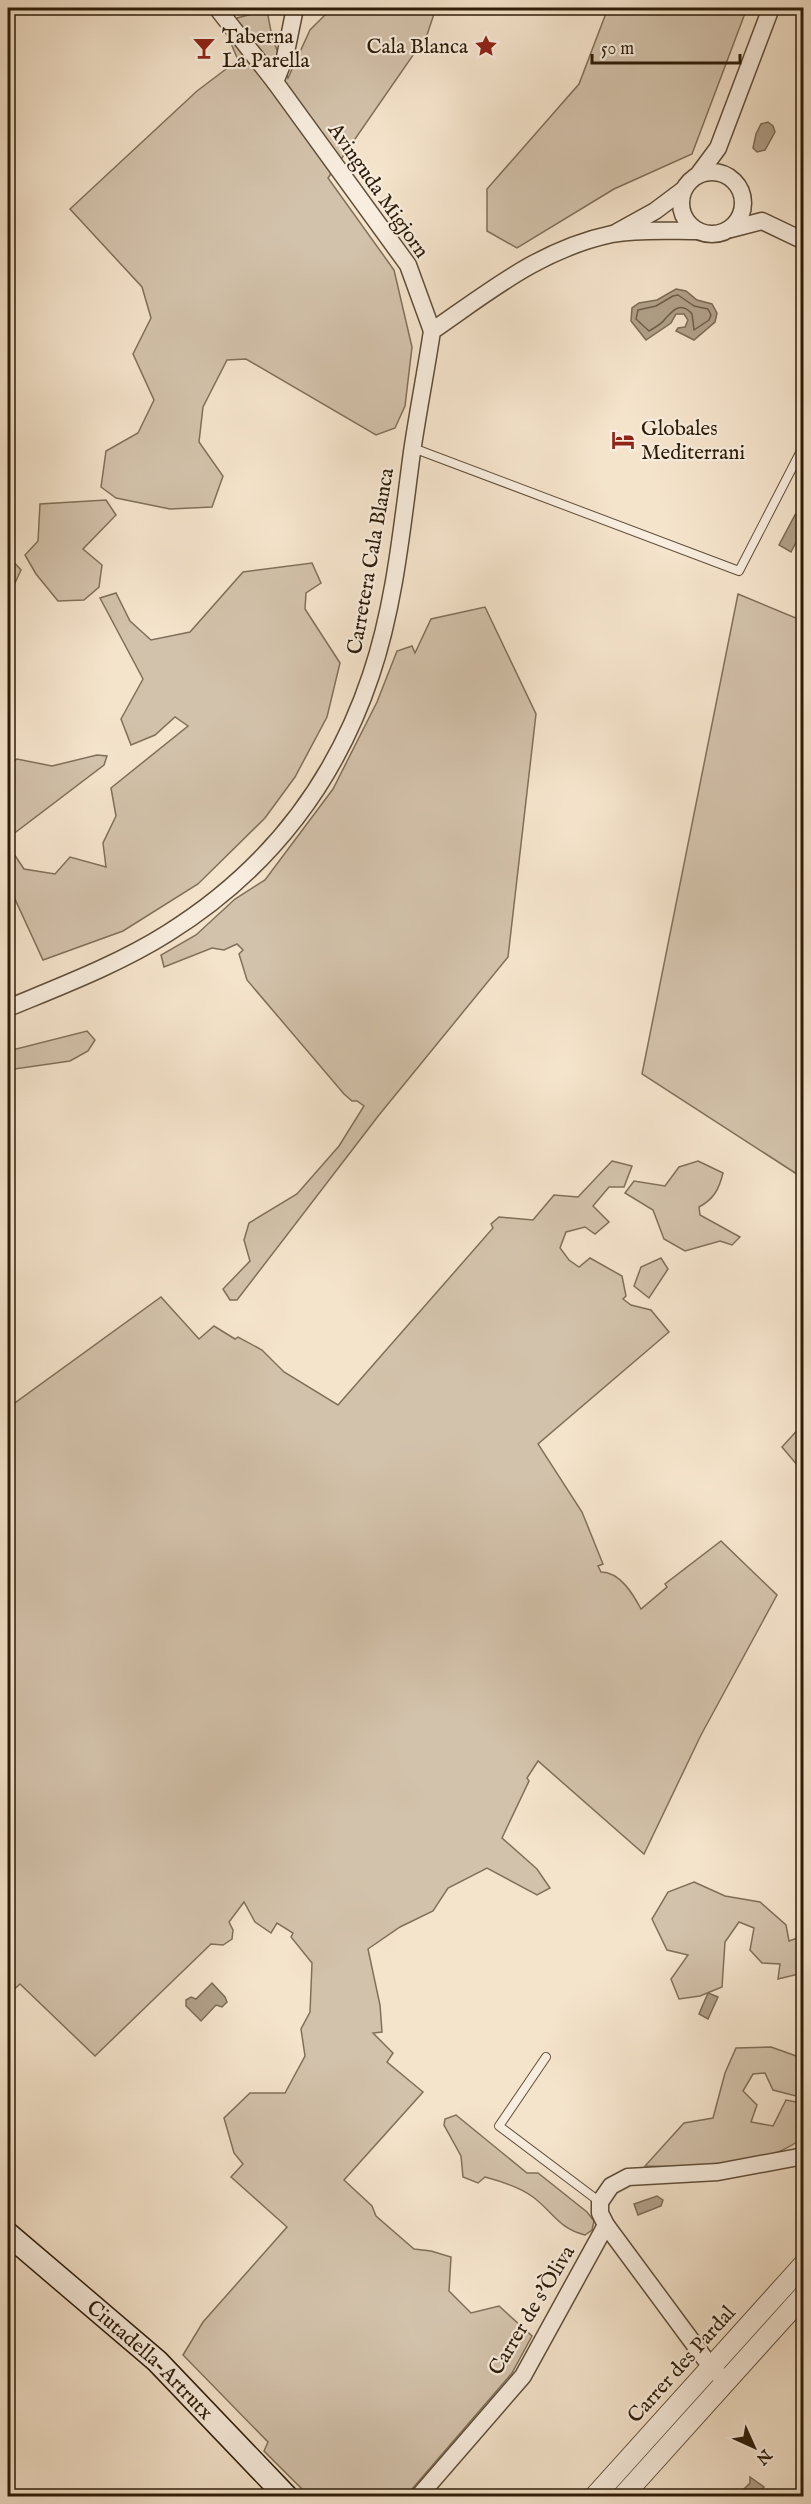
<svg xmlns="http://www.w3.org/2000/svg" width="811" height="2504" viewBox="0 0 811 2504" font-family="'IM FELL English',serif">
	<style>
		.green { fill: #d3c2ab; stroke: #806f5a; stroke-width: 1.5 }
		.water { fill: #b1a089; stroke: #7c6b55; stroke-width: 1.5 }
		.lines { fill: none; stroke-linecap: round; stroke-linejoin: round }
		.shore { stroke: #6f5e48; stroke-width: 1.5 }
		.service-casing { stroke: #5f4e39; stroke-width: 10 }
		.minor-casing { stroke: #5f4e39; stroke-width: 19 }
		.tertiary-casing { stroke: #5f4e39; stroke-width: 22 }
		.secondary-casing { stroke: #2d1c08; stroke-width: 25 }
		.service { stroke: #f8edde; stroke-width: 8 }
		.minor { stroke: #f8edde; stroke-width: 16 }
		.tertiary { stroke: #f8edde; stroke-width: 20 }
		.secondary { stroke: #f8edde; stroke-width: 22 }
		.labels { text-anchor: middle; stroke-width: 4.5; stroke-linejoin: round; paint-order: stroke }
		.poi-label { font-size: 21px; fill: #2d1c08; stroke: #f8edde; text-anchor: start }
		.street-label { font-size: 21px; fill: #2d1c08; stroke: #f8edde }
	</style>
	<rect width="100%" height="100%" fill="#f5e4cc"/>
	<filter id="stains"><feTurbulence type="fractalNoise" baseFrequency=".00333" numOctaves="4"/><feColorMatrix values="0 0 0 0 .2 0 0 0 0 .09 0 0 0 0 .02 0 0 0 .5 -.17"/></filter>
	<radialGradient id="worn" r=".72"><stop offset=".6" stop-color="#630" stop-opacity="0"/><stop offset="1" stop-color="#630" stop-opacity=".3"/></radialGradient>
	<g class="green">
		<path d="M328,8H436L427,35L328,178L394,270L412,347L405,406L395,428L376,435L246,359L227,360L203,407L199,442L223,476L212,507L170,509L116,498L101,487L106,451L138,433L154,400L133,354L151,318L142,287L70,209L197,91L238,60L227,34L237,18L267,10L272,37L288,78L310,30L327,13Z"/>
		<path d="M608,8H747L692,154L614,189L517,248L487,231V189L579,84Z"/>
		<path d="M106,500L116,515L83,549L102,565L99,587L84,600L58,601L36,574L25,555L38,541L40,504Z"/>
		<path d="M8,556L21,570L8,598Z"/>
		<path d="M312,563L321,583L306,593L305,609L340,663L327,717L295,777L265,818L198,884L123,931L43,960L8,884V845L24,869L55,874L70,857L106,867L103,843L116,816L111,788L188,726L175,717L155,735L131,745L121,719L143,679L100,598L116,593L130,621L151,640L190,632L243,572Z"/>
		<path d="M738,594L803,621V1178L642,1074Z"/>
		<path d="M485,607L536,714L508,957L379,1115L237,1300H230L223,1289L250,1261L244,1240L249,1223L297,1194L339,1146L364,1106L357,1101H352L344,1094L247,980L239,954L243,950L237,944L224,950L212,948L164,967L161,955L196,935L235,899L265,880L333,789L377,702L397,651L412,646L415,653L431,619Z"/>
		<path d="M97,755L107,756L104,765L8,838V764L17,759L52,766Z"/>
		<path d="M87,1031L95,1040L88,1051L70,1061L8,1070V1051Z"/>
		<path d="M612,1161L632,1166L624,1187H609L593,1206L609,1222L595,1234L585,1227L566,1232L560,1248L569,1260L579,1267L590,1258L622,1276L626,1296L623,1299L631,1305L651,1310L669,1332L538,1444L582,1512L603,1564L598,1566L601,1572C620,1572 633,1594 641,1609L667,1587L665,1584L721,1541L777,1595L701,1735L644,1854L538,1761L527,1778L529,1781L502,1838L537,1869L550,1888L537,1895L487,1868L448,1888L433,1911L400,1927L368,1949L380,2005L382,2032L373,2033L393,2053L387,2062L423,2092L344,2180L372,2206L376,2216L414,2249L431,2251L451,2257L449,2291L471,2313L499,2306L532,2336L512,2373L406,2496H309L264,2451L268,2442L183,2355L203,2322L287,2227L231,2177L243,2164L234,2153L224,2118L250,2093H285L305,2056L301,2029L310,2012L312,1963L291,1937L293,1933L277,1923L271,1933L255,1922L244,1902L229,1922L233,1930L232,1939L223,1945L211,1944L95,2056L20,1984L8,1995V1408L161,1297L199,1339L214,1326L235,1339L238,1337L262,1350L284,1372L338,1405L493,1228L491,1224L499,1217L533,1220L554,1195L578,1197Z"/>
		<path d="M698,1161L723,1173C719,1189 714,1199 699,1207L700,1215L740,1237L732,1245L720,1241L685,1251L664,1239L653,1210L625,1193L634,1181L665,1186L679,1167Z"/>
		<path d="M661,1258L668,1269L649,1298L634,1286L641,1267Z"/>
		<path d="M803,1424V1472L782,1447Z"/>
		<path d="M694,1882L725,1896L760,1902L786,1925L789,1941L803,1936V1973L778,1979L780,1964L762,1963L750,1950L754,1928L739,1922L725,1942L722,1987L700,1996L679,1999L671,1979L688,1955L667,1950L652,1919L668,1892Z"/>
		<path d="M771,2047L799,2057L803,2061V2094L796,2096L773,2090L765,2073L753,2074L743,2091L757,2105L751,2122L773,2126L786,2100L802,2103L801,2139C762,2169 692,2168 645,2166L684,2123L713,2118L725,2073L736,2048Z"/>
		<path d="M456,2115L527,2173H538L587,2212L594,2221L592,2230L585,2235C559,2229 553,2212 533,2197C520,2187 500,2181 485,2177L478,2183L463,2177L461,2156L444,2125L445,2119Z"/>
	</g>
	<g class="water">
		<path d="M768,122L773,126L775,132L765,150L757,152L753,148L756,134L761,124Z"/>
		<path d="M676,289L686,291L697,300L712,304L717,313L715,322L694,340L676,331L678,328L685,327L688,320L684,314H676L671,323L646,340L631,321L632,308L639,303L657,300Z"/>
		<path d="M800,510H803V529L791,552L779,545L795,515Z"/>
		<path d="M212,1983L225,1997L227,2002L222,2007L216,2005L201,2021L186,2006V2000L191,1997L196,1999Z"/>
		<path d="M708,1993L718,1997L708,2019L699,2014Z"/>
		<path d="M657,2196L663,2200L661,2206L638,2215L634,2204Z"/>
		<path d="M750,2477L764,2487L756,2496H737L750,2483Z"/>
	</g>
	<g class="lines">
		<path class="shore" d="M678,295L694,306L708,309L711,315L709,320L694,330L692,314C681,301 673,310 665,319C662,324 654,328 649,331L636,319L638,310L656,306L673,296Z"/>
		<g class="service-casing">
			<g id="service">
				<path d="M413,448L739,571L804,445"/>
				<path d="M546,2057L499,2126L600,2202"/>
			</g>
		</g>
		<g class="minor-casing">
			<g id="minor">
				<path d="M217,8L275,82L408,265L432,331"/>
				<path d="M275,82L285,57L295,8"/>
				<circle cx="712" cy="203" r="31"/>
				<path d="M698,175L718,148L771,8"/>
				<path d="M731,229L762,221L804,241"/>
				<path d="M617,232L655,211L683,190"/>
				<path d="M8,1008C61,986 119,964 168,933C267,871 334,786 371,675C395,604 402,526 412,452C418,411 426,371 432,331C490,291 541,249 612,234C639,229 670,231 698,231"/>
				<path d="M719,2375L711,2367L606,2225L600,2213V2202L611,2186L628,2177L718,2172L804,2156"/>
				<path d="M419,2496L523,2376L606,2225"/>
			</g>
		</g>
		<g class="tertiary-casing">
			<g id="tertiary">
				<path d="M595,2496L804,2264"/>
				<path d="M623,2496L804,2295"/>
			</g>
		</g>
		<g class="secondary-casing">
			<g id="secondary">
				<path id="s1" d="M8,2234L157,2361L286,2496"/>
			</g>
		</g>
		<use href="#service" class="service"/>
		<use href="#minor" class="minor"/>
		<use href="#tertiary" class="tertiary"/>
		<use href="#secondary" class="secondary"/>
	</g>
	<defs>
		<g id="sight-bare" transform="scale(1.8)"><path d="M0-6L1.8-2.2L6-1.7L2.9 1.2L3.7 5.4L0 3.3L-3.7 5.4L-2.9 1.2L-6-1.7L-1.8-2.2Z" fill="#8f2418" stroke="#f8edde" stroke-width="2.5" paint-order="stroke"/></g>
		<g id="bar-bare" transform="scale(1.8)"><path d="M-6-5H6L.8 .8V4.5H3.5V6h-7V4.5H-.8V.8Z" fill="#8f2418" stroke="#f8edde" stroke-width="2.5" paint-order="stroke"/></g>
		<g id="hotel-bare" transform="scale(1.8)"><path d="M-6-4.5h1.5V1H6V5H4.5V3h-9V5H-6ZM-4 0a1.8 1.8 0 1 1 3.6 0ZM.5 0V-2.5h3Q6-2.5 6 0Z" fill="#8f2418" stroke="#f8edde" stroke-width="2.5" paint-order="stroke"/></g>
	</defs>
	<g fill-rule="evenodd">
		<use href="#sight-bare" x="486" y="46"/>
		<use href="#bar-bare" x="204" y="48"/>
		<use href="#hotel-bare" x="623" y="440"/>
	</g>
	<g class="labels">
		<g class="poi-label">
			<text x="222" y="43">Taberna<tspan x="222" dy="24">La Parella</tspan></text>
			<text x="468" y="53" text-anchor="end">Cala Blanca</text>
			<text x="641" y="435">Globales<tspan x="641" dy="24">Mediterrani</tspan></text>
		</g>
		<g class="street-label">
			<text transform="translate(379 190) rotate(55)" y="7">Avinguda Migjorn</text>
			<text transform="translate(370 561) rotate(-80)" y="7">Carretera Cala Blanca</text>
			<text transform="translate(531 2310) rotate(-59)" y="7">Carrer de s'Òliva</text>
			<text dy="7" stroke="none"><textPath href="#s1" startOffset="190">Ciutadella-Artrutx</textPath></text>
			<text transform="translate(681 2364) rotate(-48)" y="7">Carrer des Pardal</text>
		</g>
	</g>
	<rect width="811" height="2504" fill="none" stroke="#f5e4cc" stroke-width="30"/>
	<rect x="9" y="9" width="793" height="2486" fill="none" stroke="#2d1c08" stroke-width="3"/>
	<rect x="15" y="15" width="781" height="2474" fill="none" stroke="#2d1c08" stroke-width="1.5"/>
	<g transform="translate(754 2447) rotate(135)" stroke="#f8edde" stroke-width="4.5" paint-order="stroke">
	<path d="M0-4.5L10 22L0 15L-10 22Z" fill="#2d1c08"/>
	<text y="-9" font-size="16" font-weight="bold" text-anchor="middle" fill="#2d1c08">N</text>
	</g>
	<path d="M592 54v9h148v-9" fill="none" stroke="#2d1c08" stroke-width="3"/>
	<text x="601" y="54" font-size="18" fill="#2d1c08" stroke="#f8edde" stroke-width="4.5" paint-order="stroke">50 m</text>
	<rect width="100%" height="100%" filter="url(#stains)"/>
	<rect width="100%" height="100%" fill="url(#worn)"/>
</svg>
